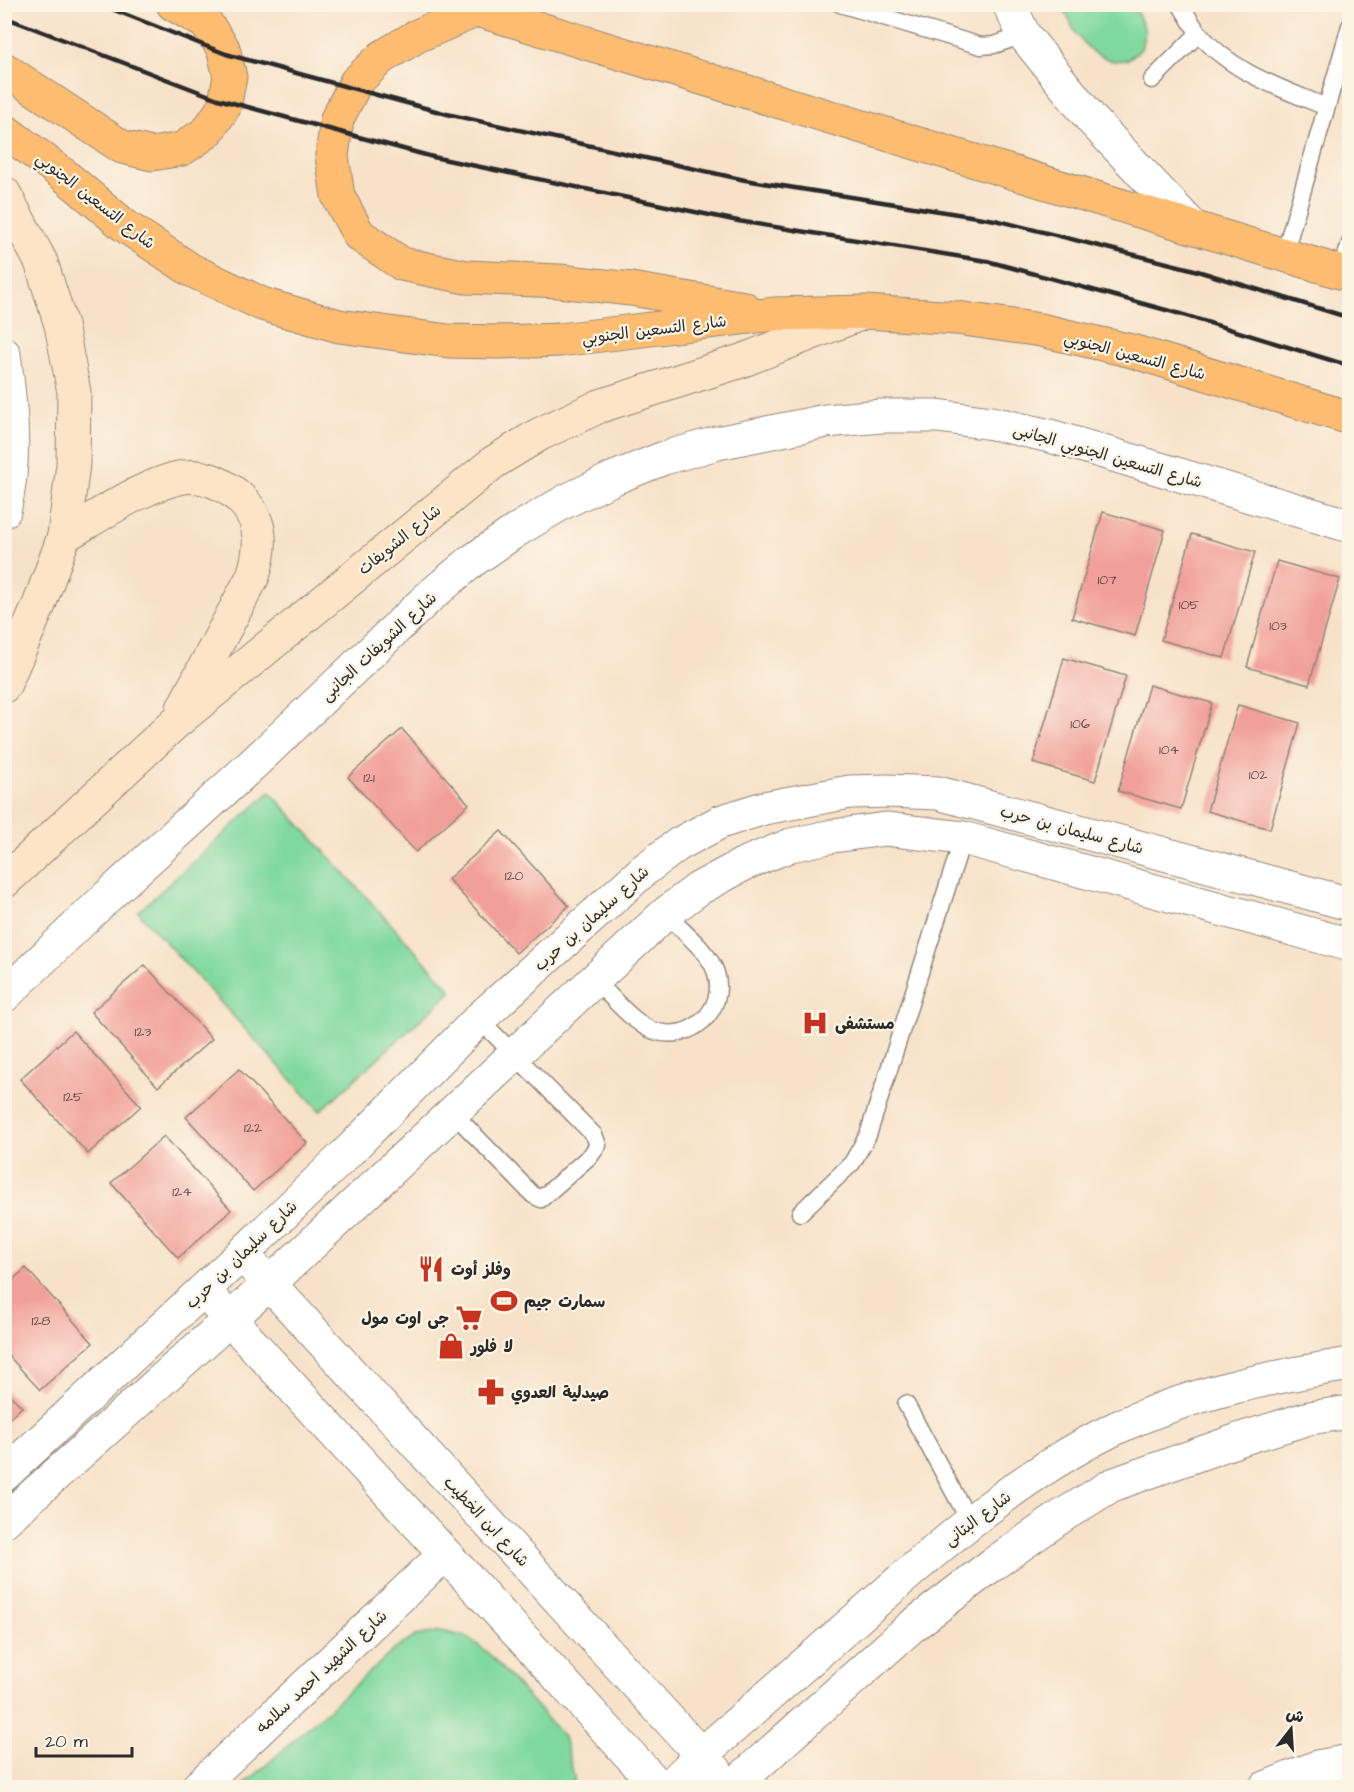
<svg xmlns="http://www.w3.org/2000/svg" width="1354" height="1792" viewBox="0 0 1354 1792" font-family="'Architects Daughter','Playpen Sans Arabic',sans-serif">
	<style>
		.green { fill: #7fd99f; stroke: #558265; stroke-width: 1.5 }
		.building { fill: #f19f99 }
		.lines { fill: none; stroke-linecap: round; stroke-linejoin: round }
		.service-casing { stroke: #91867a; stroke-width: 19 }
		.minor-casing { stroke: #91867a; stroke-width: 35 }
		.tertiary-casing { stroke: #91867a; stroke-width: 35 }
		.secondary-casing { stroke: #91867a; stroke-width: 35 }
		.trunk-casing { stroke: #91867a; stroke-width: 35 }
		.service { stroke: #fff; stroke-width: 16 }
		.minor { stroke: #fff; stroke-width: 33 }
		.tertiary { stroke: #fff; stroke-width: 33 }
		.secondary { stroke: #fee4c6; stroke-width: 33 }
		.trunk { stroke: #fdbc70; stroke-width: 33 }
		.rail { stroke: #2b2b2b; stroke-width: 4.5 }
		.labels { text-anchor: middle; stroke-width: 4.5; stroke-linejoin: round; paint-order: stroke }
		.number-label { font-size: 14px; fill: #5c4846 }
		.street-label { font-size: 16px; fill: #2b2b2b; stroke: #fcf5e5 }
		.poi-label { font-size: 16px; font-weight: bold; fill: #2b2b2b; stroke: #fcf5e5; text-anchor: start }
	</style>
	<rect width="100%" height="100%" fill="#fcf5e5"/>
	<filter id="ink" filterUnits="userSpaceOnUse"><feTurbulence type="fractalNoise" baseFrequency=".0167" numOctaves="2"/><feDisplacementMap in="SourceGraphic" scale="12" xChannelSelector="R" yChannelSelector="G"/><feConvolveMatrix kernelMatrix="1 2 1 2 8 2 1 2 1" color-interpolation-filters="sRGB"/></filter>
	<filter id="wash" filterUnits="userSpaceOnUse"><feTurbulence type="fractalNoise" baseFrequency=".008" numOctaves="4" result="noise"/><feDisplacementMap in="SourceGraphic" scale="24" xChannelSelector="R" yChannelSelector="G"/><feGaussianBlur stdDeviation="1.35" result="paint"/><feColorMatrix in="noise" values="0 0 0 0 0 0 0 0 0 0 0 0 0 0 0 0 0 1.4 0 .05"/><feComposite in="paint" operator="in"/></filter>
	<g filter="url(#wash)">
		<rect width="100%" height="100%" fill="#f7e2c9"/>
		<g class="green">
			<path d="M1062,5H1134L1145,30L1141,49L1127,60L1112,61L1092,52L1076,34Z"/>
			<path d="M270,792L452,991L320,1111L138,912Z"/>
			<path d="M441,1631L467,1637L487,1652L564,1737L574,1777L573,1787H242L394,1650L416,1636Z"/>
		</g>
		<g id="blocks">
			<g class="building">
				<path d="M1103,512L1165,530L1135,636L1072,618Z"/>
				<path d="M1192,534L1255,552L1224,658L1161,640Z"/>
				<path d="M1277,561L1340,579L1309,685L1247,667Z"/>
				<path d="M1064,658L1126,676L1095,781L1033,763Z"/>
				<path d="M1149,685L1212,703L1181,809L1118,791Z"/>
				<path d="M1238,705L1300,723L1270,829L1207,811Z"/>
				<path d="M402,729L469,804L416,852L348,777Z"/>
				<path d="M501,831L569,906L516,953L448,879Z"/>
				<path d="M145,965L212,1039L158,1087L91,1012Z"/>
				<path d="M73,1031L141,1106L88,1154L20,1079Z"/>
				<path d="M239,1069L307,1143L253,1191L186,1117Z"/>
				<path d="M164,1136L231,1210L178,1258L111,1183Z"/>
				<path d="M26,1268L93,1343L40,1390L4,1351V1287Z"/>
				<path d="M4,1389L22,1407L4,1423Z"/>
			</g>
		</g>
	</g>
	<g filter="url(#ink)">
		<use href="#blocks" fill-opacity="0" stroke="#91867a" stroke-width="1.5"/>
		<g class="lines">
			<g class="service-casing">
				<g id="service">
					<path d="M840,4L981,46L994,45L1024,35"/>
					<path d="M1180,4C1186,13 1191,23 1198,32C1230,72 1281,88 1326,107"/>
					<path d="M1152,80L1199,33"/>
					<path d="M1284,255L1350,26"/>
					<path d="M1341,272L1350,243"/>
					<path d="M595,980C610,995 635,1025 654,1031C691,1043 727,1010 716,973C710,952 680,929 665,914"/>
					<path d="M452,1112L533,1195L541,1199L591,1155L598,1145L594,1135L479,1019"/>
					<path d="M800,1213L852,1163L868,1135L963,838"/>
					<path d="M906,1404L970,1522"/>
				</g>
			</g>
			<g class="minor-casing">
				<g id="minor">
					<path d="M254,1267L716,1771"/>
					<path d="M215,1303L660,1788"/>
					<path d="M4,1475L242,1254L349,1151L479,1019L644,870L679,844L720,822L764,808L850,792L887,791L938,793L1350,904"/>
					<path d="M4,1521L269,1284L665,914L698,889L744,864L791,845L833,836L886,829L963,838L1350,945"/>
					<path d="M197,1788L445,1554"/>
					<path d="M668,1788L701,1755C755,1708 808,1661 862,1614C940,1545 1020,1475 1114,1429C1187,1394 1270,1377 1350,1364"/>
					<path d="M731,1788L911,1627L993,1564L1062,1516L1112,1485L1244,1438L1309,1418L1350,1412"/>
				</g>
			</g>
			<g class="tertiary-casing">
				<g id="tertiary">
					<path d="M1009,4L1024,35L1092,120L1193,227"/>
					<path d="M4,354C11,407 17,458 4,511"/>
					<path d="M4,996L108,896L255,762L430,596L472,561L517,530L564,502L614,478L664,458L717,443L826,421L881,416H937L992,423L1050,436L1350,526"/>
					<path d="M1265,1788L1317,1767L1350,1761"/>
				</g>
			</g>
			<g class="secondary-casing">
				<g id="secondary">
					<path d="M4,193L41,262L61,325L74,392L73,464L64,536L39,605L4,686"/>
					<path d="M64,536C97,517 146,483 184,477C205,474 226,485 241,499C264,522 262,548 253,576L183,708"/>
					<path d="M4,882L175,723L494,462L540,434L600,406L741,361L863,313"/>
				</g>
			</g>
			<g class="trunk-casing">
				<g id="trunk">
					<path d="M458,4L1350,275"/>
					<path d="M477,10L417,36L382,57L356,82L337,119L332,156L338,196L359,235L402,264L466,277L559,281L631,289L744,308"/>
					<path d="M4,69L122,147L152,154L182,149L207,132L224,107L230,77L223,48L206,23L173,4"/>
					<path d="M4,130L64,175L125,226L191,270L262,304L339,326L448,341L498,342L560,340L774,314L866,312L957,318L1041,330L1132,351L1350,418"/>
				</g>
			</g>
			<use href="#service" class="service"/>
			<use href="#minor" class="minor"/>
			<use href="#tertiary" class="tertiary"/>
			<use href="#secondary" class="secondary"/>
			<use href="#trunk" class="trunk"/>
			<g class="rail">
				<path d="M99,4L226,54L447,114L745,180L995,220L1191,269L1350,318"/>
				<path d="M4,17L218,99L433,157L738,221L987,261L1177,313L1350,366"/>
			</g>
		</g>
	</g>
	<defs>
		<g id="hospital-bare" transform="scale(2.07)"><path d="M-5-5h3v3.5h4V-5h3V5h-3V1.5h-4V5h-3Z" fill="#c8321e" stroke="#fcf5e5" stroke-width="2.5" paint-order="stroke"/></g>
		<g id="restaurant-bare" transform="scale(2.07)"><path d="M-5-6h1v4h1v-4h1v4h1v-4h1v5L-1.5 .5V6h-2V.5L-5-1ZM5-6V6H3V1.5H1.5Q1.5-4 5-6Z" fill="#c8321e" stroke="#fcf5e5" stroke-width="2.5" paint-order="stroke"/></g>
		<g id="stadium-bare" transform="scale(2.07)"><path d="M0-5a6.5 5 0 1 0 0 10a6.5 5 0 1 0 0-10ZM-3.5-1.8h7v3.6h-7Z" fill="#c8321e" stroke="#fcf5e5" stroke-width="2.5" paint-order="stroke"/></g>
		<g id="supermarket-bare" transform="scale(2.07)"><path d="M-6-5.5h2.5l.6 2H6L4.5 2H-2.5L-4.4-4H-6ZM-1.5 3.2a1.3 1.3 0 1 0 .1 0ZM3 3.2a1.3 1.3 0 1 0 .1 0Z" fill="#c8321e" stroke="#fcf5e5" stroke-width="2.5" paint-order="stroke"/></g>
		<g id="shop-bare" transform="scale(2.07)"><path d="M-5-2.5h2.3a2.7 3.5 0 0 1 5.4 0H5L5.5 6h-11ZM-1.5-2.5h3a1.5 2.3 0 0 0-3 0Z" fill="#c8321e" stroke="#fcf5e5" stroke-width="2.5" paint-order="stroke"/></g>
		<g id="pharmacy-bare" transform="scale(2.07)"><path d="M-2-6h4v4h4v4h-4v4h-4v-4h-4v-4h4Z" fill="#c8321e" stroke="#fcf5e5" stroke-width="2.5" paint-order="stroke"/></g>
	</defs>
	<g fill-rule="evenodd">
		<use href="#hospital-bare" x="815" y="1023"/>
		<use href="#restaurant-bare" x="431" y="1269"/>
		<use href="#stadium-bare" x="504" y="1301"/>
		<use href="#supermarket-bare" x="469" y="1318"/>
		<use href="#shop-bare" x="451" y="1346"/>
		<use href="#pharmacy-bare" x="491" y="1392"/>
	</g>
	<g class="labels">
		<g class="number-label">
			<text x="1107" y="584">107</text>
			<text x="1189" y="609">105</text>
			<text x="1278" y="630">103</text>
			<text x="1080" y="728">106</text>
			<text x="1169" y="754">104</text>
			<text x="1258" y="779">102</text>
			<text x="369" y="782">121</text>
			<text x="514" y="880">120</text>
			<text x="143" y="1036">123</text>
			<text x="73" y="1101">125</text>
			<text x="253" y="1132">122</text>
			<text x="182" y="1196">124</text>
			<text x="41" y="1325">128</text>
		</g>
		<g class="street-label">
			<text transform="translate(96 200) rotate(38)" y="6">شارع التسعين الجنوبي</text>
			<text transform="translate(654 329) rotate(-7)" y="6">شارع التسعين الجنوبي</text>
			<text transform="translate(1135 355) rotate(15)" y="6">شارع التسعين الجنوبي</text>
			<text transform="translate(1108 455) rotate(16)" y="6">شارع التسعين الجنوبي الجانبى</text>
			<text transform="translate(399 539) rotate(-39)" y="6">شارع الشويفات</text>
			<text transform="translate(378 646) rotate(-43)" y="6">شارع الشويفات الجانبى</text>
			<text transform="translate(1072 829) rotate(15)" y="6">شارع سليمان بن حرب</text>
			<text transform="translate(591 918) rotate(-42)" y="6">شارع سليمان بن حرب</text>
			<text transform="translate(241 1254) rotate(-44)" y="6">شارع سليمان بن حرب</text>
			<text transform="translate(977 1518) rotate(-37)" y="6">شارع البتانى</text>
			<text transform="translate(487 1521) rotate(47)" y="6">شارع ابن الخطيب</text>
			<text transform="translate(321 1671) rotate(-43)" y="6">شارع الشهيد احمد سلامه</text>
		</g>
		<g class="poi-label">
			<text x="835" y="1029">مستشفى</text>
			<text x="451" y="1275">وفلز أوت</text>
			<text x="524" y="1307">سمارت جيم</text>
			<text x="449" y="1324" text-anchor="end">جى اوت مول</text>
			<text x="471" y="1352">لا فلور</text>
			<text x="511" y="1398">صيدلية العدوي</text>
		</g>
	</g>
	<rect width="1354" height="1792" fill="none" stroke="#fcf5e5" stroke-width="24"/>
	<g transform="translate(1291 1729) rotate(17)" stroke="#fcf5e5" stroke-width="4.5" paint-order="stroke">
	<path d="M0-4.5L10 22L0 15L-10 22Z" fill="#2b2b2b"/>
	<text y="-9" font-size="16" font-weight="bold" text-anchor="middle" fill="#2b2b2b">ش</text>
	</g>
	<path d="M36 1747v9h96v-9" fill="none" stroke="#2b2b2b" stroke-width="3"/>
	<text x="45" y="1747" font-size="18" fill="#2b2b2b" stroke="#fcf5e5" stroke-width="4.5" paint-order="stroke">20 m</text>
</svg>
